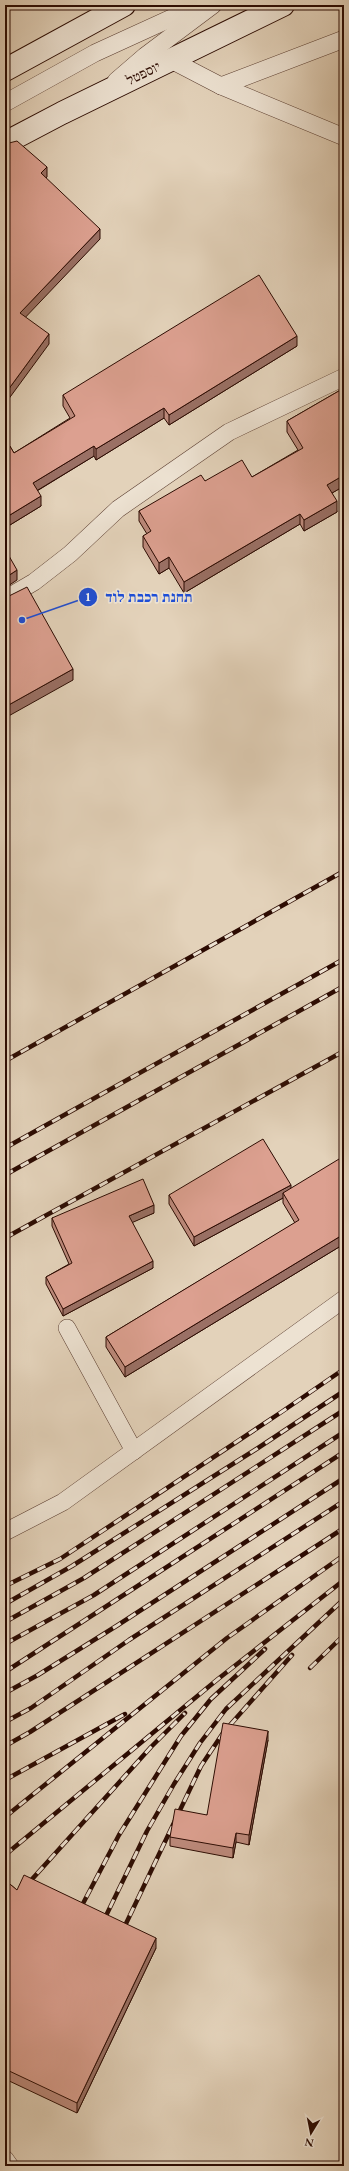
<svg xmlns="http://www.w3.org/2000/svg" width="349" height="2171" viewBox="0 0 349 2171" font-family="'EB Garamond','Frank Ruhl Libre',serif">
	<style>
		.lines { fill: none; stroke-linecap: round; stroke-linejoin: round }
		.lane-casing { stroke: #5a3d30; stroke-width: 18 }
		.secondary-casing { stroke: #2c0b02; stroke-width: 24 }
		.lane { stroke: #ede2d2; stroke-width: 17 }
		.secondary { stroke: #ede2d2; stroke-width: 22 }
		.rail-casing { stroke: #2c0b02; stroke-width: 4.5 }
		.rail { stroke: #ede2d2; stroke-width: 3; stroke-dasharray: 9; stroke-linecap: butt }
		.wall { fill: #bd8a7c; stroke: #2c0b02 }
		.shaded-wall { fill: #9a7065; stroke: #2c0b02 }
		.building { fill: #dca090; stroke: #2c0b02 }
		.labels { text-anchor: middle; stroke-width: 3.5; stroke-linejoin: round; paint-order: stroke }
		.street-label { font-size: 14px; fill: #2c0b02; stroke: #ede2d2 }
		.leader { fill: none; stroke: #1d4ed8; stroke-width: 1.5 }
		.callout-dot { fill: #1d4ed8; stroke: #ede2d2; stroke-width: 1.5 }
		.mark-label { font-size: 12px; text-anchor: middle; font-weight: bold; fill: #fff }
		.callout-label { font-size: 15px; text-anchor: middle; font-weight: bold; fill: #1d4ed8; stroke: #ede2d2; stroke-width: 3.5; stroke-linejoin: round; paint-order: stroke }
	</style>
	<rect width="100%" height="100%" fill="#e3d2ba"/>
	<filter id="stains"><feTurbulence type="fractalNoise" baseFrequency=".005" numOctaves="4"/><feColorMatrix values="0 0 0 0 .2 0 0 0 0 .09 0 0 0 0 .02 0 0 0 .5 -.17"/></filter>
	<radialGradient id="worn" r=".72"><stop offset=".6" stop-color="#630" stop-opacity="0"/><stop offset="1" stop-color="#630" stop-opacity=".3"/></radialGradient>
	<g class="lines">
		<g class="lane-casing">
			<g id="lane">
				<path d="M171,60L221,86L344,137"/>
				<path d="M116,81L145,56L213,5"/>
				<path d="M221,86L344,39"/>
				<path d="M5,103L95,53L200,5"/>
				<path d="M5,599L34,582L70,554L118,509L229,432L344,377"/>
				<path d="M67,1328L134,1451"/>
				<path d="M5,1532L63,1502L344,1299"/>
				<path d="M5,2159L10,2166"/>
			</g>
		</g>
		<g class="secondary-casing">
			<g id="secondary">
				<path d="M5,70L124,5"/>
				<path d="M5,143L62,113L283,5"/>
			</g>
		</g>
		<use href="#lane" class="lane"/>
		<use href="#secondary" class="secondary"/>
		<g class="rail-casing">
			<g id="rail">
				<path d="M5,1061L344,871"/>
				<path d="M5,1148L344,959"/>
				<path d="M5,1175L344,986"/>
				<path d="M5,1238L344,1051"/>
				<path d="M5,1586L60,1559L280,1413L344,1369"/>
				<path d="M5,1604L72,1566L258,1448L344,1391"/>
				<path d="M5,1622L84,1578L344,1410"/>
				<path d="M5,1644L94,1595L344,1432"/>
				<path d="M310,1668L344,1635"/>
				<path d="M5,1672L344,1452"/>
				<path d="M5,1693L38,1675L118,1625L344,1478"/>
				<path d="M5,1722L31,1708L129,1640L344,1501"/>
				<path d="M5,1746L30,1732L344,1528"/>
				<path d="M5,1780L125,1714"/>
				<path d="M5,1817L227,1638L344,1555"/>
				<path d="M5,1855L218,1679L344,1580"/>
				<path d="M25,1887L151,1747L185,1713"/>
				<path d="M78,1913L119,1835L181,1736L211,1699L265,1649"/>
				<path d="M102,1924L147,1831L174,1784L200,1743L226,1709L344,1599"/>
				<path d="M122,1932L201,1766L223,1733L292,1655"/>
			</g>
		</g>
		<use href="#rail" class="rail"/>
	</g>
	<g class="wall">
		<path d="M297,346L169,425L164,418L96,460L94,456L37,491L41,506L5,528V438L14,453L70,418L63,406V395Z"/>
		<path d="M344,388V486L332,493L337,512L304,531L300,524L184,593L169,568L159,574L143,547V536L147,534L139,521V511L205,481L252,477L298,450L287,432V421Z"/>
		<path d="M291,1188L344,1244L125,1377L106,1347V1337L295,1223L283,1203V1198L194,1246L169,1204V1195Z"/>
		<path d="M154,1213L132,1222L153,1268L63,1316L46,1284V1277L69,1264L52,1226V1218Z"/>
		<path d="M268,1740L249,1845L236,1842L233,1858L170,1846V1837L207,1815Z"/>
		<path d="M5,1880L17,1890L156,1948L77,2113L5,2079Z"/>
	</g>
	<g class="shaded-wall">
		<path d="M47,167V177L41,183V173Z"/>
		<path d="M100,229V239L20,323V313Z"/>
		<path d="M49,334V344L5,404V394Z"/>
		<path d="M297,336V346L169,425V415Z"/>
		<path d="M164,408V418L96,460V449Z"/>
		<path d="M94,446V456L33,493V483Z"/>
		<path d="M344,475V486L327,496V485Z"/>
		<path d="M41,496V506L5,528V518Z"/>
		<path d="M337,501V512L304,531V520Z"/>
		<path d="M300,514V524L184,593V582Z"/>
		<path d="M169,557V568L159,574V563Z"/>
		<path d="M17,570V580L5,588V578Z"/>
		<path d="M73,669V680L5,718V707Z"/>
		<path d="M291,1185V1195L283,1193V1198L194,1246V1237Z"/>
		<path d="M154,1205V1213L129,1224V1216Z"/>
		<path d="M344,1234V1244L125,1377V1367Z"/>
		<path d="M153,1261V1268L63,1316V1309Z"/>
		<path d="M268,1731V1740L249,1845V1835Z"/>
		<path d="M236,1833V1842L233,1858V1848Z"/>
		<path d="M156,1938V1948L77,2113V2103Z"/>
	</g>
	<g class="building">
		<path d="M17,141L47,167L41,173L100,229L20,313L49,334L5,394V144Z"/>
		<path d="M259,275L297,336L169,415L164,408L96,449L94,446L33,483L41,496L5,518V438L14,453L75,416L63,395Z"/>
		<path d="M344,388V475L327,485L337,501L304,520L300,514L184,582L169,557L159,563L143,536L151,531L139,511L201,475L205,481L242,460L252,477L303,448L287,421Z"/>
		<path d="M5,549L17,570L5,578Z"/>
		<path d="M27,587L73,669L5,707V598Z"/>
		<path d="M263,1139L291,1185L194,1237L169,1195Z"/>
		<path d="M344,1156V1234L125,1367L106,1337L299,1220L283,1193Z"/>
		<path d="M143,1179L154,1205L129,1216L153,1261L63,1309L46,1277L72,1263L52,1218Z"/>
		<path d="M223,1723L268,1731L249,1835L236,1833L233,1848L170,1837L175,1809L207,1815Z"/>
		<path d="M24,1875L156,1938L77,2103L5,2069V1880L17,1890Z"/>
	</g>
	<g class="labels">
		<g class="street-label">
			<text transform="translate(143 73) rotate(-26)" y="5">יוספטל</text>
		</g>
	</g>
	<path class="leader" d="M22 620L88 597"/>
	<g class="callout-dot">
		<circle cx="22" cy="620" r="4"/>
		<circle cx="88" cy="597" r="10"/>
	</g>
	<g class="mark-label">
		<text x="88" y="601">1</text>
	</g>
	<g class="callout-label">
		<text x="149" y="602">תחנת רכבת לוד</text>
	</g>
	<rect width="349" height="2171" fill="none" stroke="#e3d2ba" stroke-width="20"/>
	<rect x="6" y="6" width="337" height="2159" fill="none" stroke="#2c0b02" stroke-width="2"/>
	<rect x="10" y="10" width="329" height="2151" fill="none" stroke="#2c0b02"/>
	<g transform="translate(311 2133) rotate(190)" stroke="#ede2d2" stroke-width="3" paint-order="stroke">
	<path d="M0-3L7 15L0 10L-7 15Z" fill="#2c0b02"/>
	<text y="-6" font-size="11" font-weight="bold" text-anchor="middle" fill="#2c0b02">N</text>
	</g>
	<rect width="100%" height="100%" filter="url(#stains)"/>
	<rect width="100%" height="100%" fill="url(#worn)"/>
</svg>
